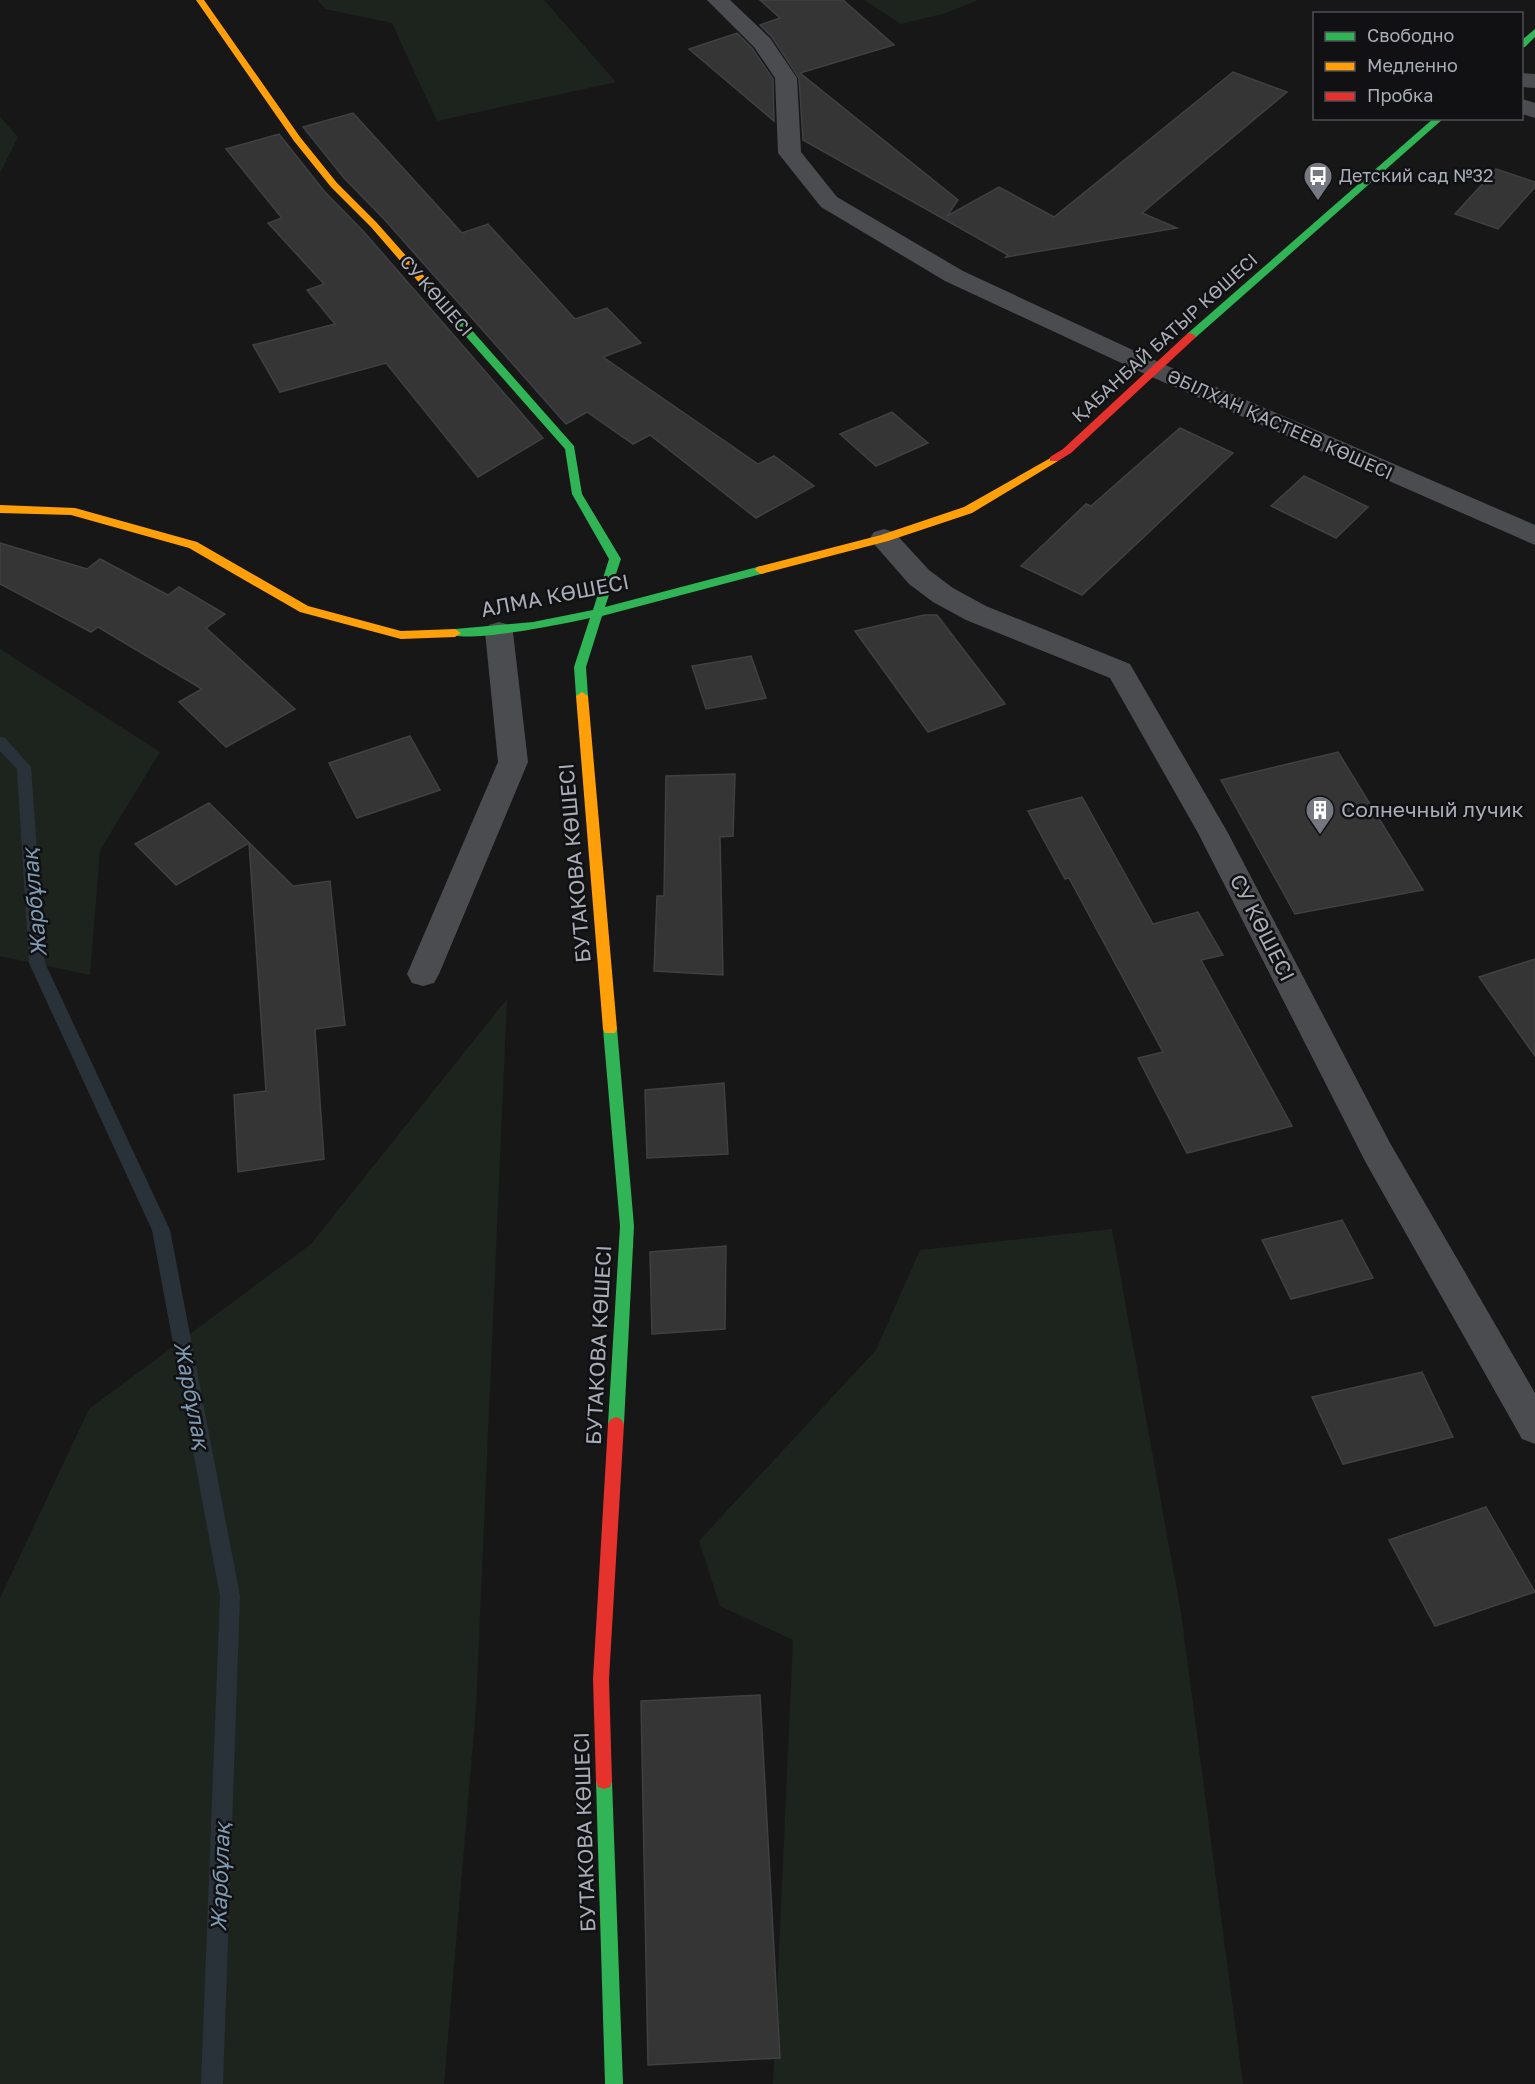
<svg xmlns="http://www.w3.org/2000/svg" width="1535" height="2084" viewBox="0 0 1535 2084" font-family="'Golos Text',sans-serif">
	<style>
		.green { fill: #1d241e }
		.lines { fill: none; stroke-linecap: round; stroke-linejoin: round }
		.stream { fill: #2a3239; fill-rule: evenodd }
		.building { fill: #353536; stroke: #3f4043; stroke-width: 1.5 }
		.lane { fill: #4b4c50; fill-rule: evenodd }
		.street { fill: #4b4c50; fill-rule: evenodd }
		.fast { fill: #30b455; fill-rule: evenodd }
		.slow { fill: #ff9f0a; fill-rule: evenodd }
		.jam { fill: #e5322d; fill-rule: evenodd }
		.labels { text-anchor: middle; stroke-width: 5; stroke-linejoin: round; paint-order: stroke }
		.far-poi-label { font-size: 18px; fill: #a8adb8; stroke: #111113; text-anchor: start }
		.far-street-label { font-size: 18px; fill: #a8adb8; stroke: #111113 }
		.street-label { font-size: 21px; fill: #a8adb8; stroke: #111113 }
		.poi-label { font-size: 21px; fill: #a8adb8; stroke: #111113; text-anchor: start }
		.water-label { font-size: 22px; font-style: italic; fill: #7f9bb3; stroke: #111113 }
	</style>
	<rect width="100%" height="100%" fill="#171717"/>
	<g class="green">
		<path d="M318,0H544L616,82L437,121L392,23L325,9Z"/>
		<path d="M864,0H978L946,13L901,24Z"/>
		<path d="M0,117L18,137L0,173Z"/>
		<path d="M0,649L160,752L100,850L90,975L0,956Z"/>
		<path d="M507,999L476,1707L444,2084H0V1598L89,1409L311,1244Z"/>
		<path d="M1112,1229L1181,1613L1243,2084H773L793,1640L720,1606L699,1541L876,1350L920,1250Z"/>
	</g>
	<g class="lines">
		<path class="stream" d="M0,737L5,738L31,767L45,963L170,1230L240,1596L223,2084H201L220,1596L152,1230L29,963L17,769L0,751Z"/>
	</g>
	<g class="building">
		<path d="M760,0H843L894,45L800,73L958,200L947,216L999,187L1054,217L1233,72L1287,92L1142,213L1177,228L1006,257L1008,255L803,140L799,78L772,37L760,25L780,18Z"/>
		<path d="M737,33L752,48L773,79L774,121L689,49Z"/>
		<path d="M353,113L462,233L488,224L575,319L607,308L641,343L603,357L758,464L774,456L814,486L756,518L650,435L633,444L587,412L566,424L384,219L344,178L303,127Z"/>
		<path d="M279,134L324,191L364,232L543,438L478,477L386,363L280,392L253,345L335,324L307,290L324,284L268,223L282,218L226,149Z"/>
		<path d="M1496,169L1535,182V187L1498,229L1455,214Z"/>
		<path d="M892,412L928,443L876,466L840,434Z"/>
		<path d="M1180,428L1233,453L1082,595L1021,566L1086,504L1091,506Z"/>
		<path d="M1304,476L1368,507L1336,538L1271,506Z"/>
		<path d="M0,543L87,569L100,559L168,595L179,587L225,614L206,628L295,709L226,747L179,702L202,689L98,627L91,632L0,584Z"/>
		<path d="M924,615H937L1005,704L928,732L855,631Z"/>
		<path d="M751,656L766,698L706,709L692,666Z"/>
		<path d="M410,736L440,790L357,818L329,763Z"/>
		<path d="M1338,752L1423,890L1295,914L1221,780Z"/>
		<path d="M735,774L733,836L720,837L723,975L654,971L657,896H664L666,776Z"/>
		<path d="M1082,797L1153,924L1198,912L1223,955L1201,960L1292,1126L1187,1153L1138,1058L1163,1052L1069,878L1065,879L1028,811Z"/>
		<path d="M209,803L293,886L330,881L345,1025L315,1029L324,1159L238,1172L234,1095L266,1091L249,843L176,885L135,844Z"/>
		<path d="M1535,959V1056L1479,977Z"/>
		<path d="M724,1083L728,1154L647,1158L645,1090Z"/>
		<path d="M1342,1220L1373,1278L1291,1299L1262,1240Z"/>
		<path d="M726,1246L725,1329L652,1334L650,1252Z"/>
		<path d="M1422,1372L1453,1437L1343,1464L1312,1397Z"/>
		<path d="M1486,1507L1535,1592L1435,1626L1389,1540Z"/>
		<path d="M760,1695L780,2058L648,2065L641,1701Z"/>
	</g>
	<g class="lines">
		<g class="lane">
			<path d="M1522,73L1535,74V88L1522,87Z"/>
			<path d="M499,622L509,625L513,632L528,762L439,974L434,983L423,986L412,983L407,974L498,762L485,632L489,625Z"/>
		</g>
		<g class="street">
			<path d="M707,0H730L770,38L797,78L801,152L837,197L963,271L1163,364L1535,525V545L1145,374L945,281L821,207L778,153L775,78L754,47Z"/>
			<path d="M1522,99L1535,103V118L1522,114Z"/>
			<path d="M884,529L894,532L929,570L953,588L986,606L1130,664L1228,833L1390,1143L1535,1393V1444L1522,1439L1366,1163L1198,833L1110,678L966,620L933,602L909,584L874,544L870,538L874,532Z"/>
		</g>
		<g class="fast">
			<path d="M1535,29V37L1525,47L1522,48V40Z"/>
			<path d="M1434,118H1444L1195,338H1187V334Z"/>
			<path d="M458,318L462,319L574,446L582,494L621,559L605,607L761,566L767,570L765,573L602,616L586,667L588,696L586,699L582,700L576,696L574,667L590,618C569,623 460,645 449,633L455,629L533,622L593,610L609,559L572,494L565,449L454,323V319Z"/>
			<path d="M610,1024L615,1025L617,1029L634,1226L624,1424L621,1429L616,1431L611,1429L608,1424L620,1226L603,1029L605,1025Z"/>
			<path d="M604,1773L610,1775L612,1781L623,2084H605L596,1781L598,1775Z"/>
		</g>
		<g class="slow">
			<path d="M196,0H204L300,137L337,183L377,223L462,319V323H454L371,227L331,187L294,141Z"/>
			<path d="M1054,456L1058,457V461L972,513L888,541L761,574L755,570L757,567L881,535L964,507Z"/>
			<path d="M0,505L75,508L197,542L308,606L401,631L455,629L461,633L455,637L401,639L300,612L189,548L71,515L0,513Z"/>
			<path d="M582,692L588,696L617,1029L615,1033H605L603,1029L576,696Z"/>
		</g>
		<g class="jam">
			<path d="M1191,333L1196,336L1195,338L1071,453L1058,461H1050V457L1063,449L1187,334Z"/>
			<path d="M616,1417L621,1419L624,1424L609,1679L612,1781L610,1787L604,1789L598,1787L596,1781L593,1679L608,1424L611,1419Z"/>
		</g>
	</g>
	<defs>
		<g id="bus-pin" transform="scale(1.5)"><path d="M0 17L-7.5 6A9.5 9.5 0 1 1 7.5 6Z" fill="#757880" stroke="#111113"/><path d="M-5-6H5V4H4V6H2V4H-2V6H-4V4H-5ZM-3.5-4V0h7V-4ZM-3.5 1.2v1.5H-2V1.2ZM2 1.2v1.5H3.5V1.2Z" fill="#fff"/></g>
		<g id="building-pin" transform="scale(1.5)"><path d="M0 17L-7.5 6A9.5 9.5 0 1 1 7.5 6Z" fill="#757880" stroke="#111113"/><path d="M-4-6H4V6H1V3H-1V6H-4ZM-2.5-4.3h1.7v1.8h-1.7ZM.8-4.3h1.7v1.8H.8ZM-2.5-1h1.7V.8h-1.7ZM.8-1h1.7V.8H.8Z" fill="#fff"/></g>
	</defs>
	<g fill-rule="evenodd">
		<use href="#bus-pin" x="1318" y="176"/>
		<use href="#building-pin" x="1320" y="810"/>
	</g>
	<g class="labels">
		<g class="far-poi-label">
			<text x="1339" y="182">Детский сад №32</text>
		</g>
		<g class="far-street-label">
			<text transform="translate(436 296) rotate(49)" y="6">СУ КӨШЕСІ</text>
			<text transform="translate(1165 338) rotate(-42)" y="6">ҚАБАНБАЙ БАТЫР КӨШЕСІ</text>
			<text transform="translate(1280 425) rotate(24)" y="6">ӘБІЛХАН ҚАСТЕЕВ КӨШЕСІ</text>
		</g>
		<g class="street-label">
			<text transform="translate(555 596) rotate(-11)" y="7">АЛМА КӨШЕСІ</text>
			<text transform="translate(575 863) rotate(-95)" y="7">БУТАКОВА КӨШЕСІ</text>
			<text transform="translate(1262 928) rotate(63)" y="7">СУ КӨШЕСІ</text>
			<text transform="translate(599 1345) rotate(-87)" y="7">БУТАКОВА КӨШЕСІ</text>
			<text transform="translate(585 1832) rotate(-92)" y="7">БУТАКОВА КӨШЕСІ</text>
		</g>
		<g class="poi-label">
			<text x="1341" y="817">Солнечный лучик</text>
		</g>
		<g class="water-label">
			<text transform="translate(34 903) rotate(-95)" y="8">Жарбұлақ</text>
			<text transform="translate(192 1395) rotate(79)" y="8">Жарбұлақ</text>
			<text transform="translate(220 1877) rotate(-88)" y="8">Жарбұлақ</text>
		</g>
	</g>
	<rect x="1313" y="12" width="210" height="108" fill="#111113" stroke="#4d4f55" stroke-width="1.5"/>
	<rect x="1325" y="32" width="30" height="9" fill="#30b455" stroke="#4d4f55" stroke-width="1.5"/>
	<text x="1367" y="42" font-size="18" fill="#a8adb8">Свободно</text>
	<rect x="1325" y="62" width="30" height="9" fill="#ff9f0a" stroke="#4d4f55" stroke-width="1.5"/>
	<text x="1367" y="72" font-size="18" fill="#a8adb8">Медленно</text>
	<rect x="1325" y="92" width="30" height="9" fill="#e5322d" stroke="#4d4f55" stroke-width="1.5"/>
	<text x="1367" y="102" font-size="18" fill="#a8adb8">Пробка</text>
</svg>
